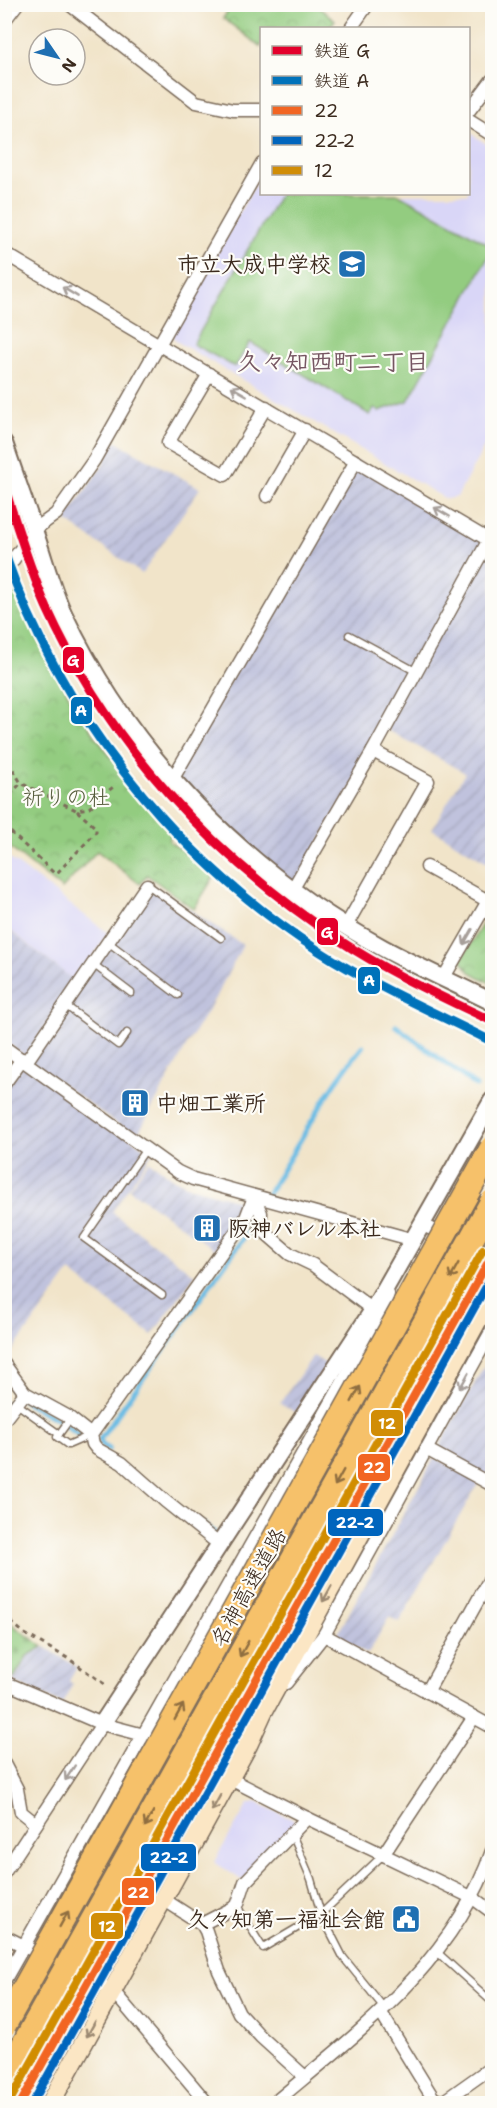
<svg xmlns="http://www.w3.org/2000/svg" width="497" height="2108" viewBox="0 0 497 2108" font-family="'Shantell Sans','Klee One',sans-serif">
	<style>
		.built { fill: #d9d6f7 }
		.industrial { fill: url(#industrial-furrows) }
		.grass { fill: #93cc80; stroke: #677b4f; stroke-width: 1.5 }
		.cemetery { fill: url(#cemetery-stones); stroke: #677b4f; stroke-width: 1.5 }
		.park { fill: url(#park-crowns); stroke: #677b4f; stroke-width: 1.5 }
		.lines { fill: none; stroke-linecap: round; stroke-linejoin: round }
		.stream { stroke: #68bbe4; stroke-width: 5 }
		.service-casing { stroke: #7b6b5a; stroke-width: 9 }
		.minor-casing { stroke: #7b6b5a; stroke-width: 15 }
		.tertiary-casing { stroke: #7b6b5a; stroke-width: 20 }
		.secondary-casing { stroke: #7b6b5a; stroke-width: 21 }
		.path { stroke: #7b6b5a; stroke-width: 3; stroke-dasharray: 4.5 4.5; stroke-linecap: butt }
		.service { stroke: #fff; stroke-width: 6 }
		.minor { stroke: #fff; stroke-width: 12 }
		.tertiary { stroke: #fff; stroke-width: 16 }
		.secondary { stroke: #fbe6c4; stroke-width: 18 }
		.motorway-bridge-casing { stroke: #7b6b5a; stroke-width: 27; stroke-linecap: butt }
		.motorway-bridge { stroke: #f6c16b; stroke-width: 24 }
		.bus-1-casing { stroke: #fdfcf7; stroke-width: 12 }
		.bus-2-casing { stroke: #fdfcf7; stroke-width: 12 }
		.bus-3-casing { stroke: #fdfcf7; stroke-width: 12 }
		.bus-1 { stroke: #f26522; stroke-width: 8 }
		.bus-2 { stroke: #0065bd; stroke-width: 8 }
		.bus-3 { stroke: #d18d06; stroke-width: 8 }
		.rail-1-casing { stroke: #fdfcf7; stroke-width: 14 }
		.rail-2-casing { stroke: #fdfcf7; stroke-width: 14 }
		.rail-1 { stroke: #e4002b; stroke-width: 9 }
		.rail-2 { stroke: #0072ba; stroke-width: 9 }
		.oneway { stroke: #a79f9a }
		.oneway2 { stroke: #8f6e41 }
		.oneway3 { stroke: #9b8871 }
		.labels { text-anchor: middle; stroke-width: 4.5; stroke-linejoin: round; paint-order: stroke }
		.poi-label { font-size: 22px; font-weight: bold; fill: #3b2a1e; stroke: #fdfcf7; text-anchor: end }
		.park-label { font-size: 22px; fill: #555b3b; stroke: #fdfcf7 }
		.street-label { font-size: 22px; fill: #3b2a1e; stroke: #fdfcf7 }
		.neighbourhood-label { font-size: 24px; font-weight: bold; fill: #765662; stroke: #fdfcf7 }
		.line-badge { stroke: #fdfcf7; stroke-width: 2 }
		.badge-label { font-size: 16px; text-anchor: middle; font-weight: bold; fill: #fff }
	</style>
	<defs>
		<pattern id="industrial-furrows" width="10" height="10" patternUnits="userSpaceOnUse" patternTransform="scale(1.5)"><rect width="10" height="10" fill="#c0c2dd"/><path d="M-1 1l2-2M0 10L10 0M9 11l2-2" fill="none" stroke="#a6a7bd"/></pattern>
		<pattern id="cemetery-stones" width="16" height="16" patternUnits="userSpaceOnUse" patternTransform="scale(1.5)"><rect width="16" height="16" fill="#93cc80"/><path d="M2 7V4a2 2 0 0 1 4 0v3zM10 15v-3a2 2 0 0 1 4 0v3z" fill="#80af6e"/></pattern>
		<pattern id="park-crowns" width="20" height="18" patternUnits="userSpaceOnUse" patternTransform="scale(1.5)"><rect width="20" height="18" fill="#93cc80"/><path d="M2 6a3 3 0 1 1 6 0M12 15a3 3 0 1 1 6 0" fill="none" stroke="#80af6e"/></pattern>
	</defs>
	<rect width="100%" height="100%" fill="#fdfcf7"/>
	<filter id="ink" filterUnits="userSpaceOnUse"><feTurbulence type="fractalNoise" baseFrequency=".0167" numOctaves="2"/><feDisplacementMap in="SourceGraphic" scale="12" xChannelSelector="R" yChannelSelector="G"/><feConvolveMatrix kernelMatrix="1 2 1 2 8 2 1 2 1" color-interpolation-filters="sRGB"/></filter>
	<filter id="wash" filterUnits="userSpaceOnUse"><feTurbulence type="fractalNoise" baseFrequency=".008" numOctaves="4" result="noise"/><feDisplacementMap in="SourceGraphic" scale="24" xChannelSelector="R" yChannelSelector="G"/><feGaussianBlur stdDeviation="1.35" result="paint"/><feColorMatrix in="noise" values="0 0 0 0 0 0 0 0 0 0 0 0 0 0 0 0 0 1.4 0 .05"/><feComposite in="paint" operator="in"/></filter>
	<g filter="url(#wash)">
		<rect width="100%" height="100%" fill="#f1e4c9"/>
		<g class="built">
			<path d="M469,132L492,148V432L457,497L446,499L176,341L172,334L261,174L262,194H468Z"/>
			<path d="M4,854L108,933L76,982L5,926Z"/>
			<path d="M256,1802L294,1820L296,1826L243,1881L214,1862L248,1804Z"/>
		</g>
		<g class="industrial">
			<path d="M115,441L200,488L142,574L65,520L101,468Z"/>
			<path d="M356,461L492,542V865L432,829L465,773L386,729L292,890L172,780Z"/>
			<path d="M147,885H153L243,945L214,1000L188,1043L139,1132L138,1139L30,1061Z"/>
			<path d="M4,926L76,982L25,1056L5,1041Z"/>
			<path d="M23,1064L152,1153L112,1212L195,1275L152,1335L70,1272L7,1358L5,1356V1090Z"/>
			<path d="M149,1161L174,1179L193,1188L239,1201L238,1206L244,1210L215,1250L129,1189Z"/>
			<path d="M492,1352V1482L437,1451Z"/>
			<path d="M313,1356L328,1365L296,1413L280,1403Z"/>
			<path d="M435,1457L479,1482L399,1622L389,1617L368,1654L336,1637Z"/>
			<path d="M45,1647L77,1667L69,1681L73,1684L62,1704L13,1682L28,1656Z"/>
		</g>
		<g class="grass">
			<path d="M280,194H399L492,246V250L408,401L379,411L374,408L370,415L250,342L235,367L193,344Z"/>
			<path d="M346,1539L313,1612L283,1653L280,1652L344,1541Z"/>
		</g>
		<path class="cemetery" d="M5,1619L43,1647L27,1656L14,1678L5,1673Z"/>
		<g class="park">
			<path d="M314,4L335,20L329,28H262L261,47L223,18L233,5Z"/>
			<path d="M16,590L18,592C52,680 108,762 172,830L169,841L215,875L194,909L147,875L140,884L97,851L62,889L5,844L4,608Z"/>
			<path d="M492,908V984L470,972L461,960Z"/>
		</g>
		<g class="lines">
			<g class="stream">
				<path d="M396,1026L476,1086"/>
				<path d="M268,1193C300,1144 326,1090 363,1046"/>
				<path d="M4,1377L15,1393L30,1405L57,1419L85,1439"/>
				<path d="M4,1404L12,1403L13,1400"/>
				<path d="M109,1449L102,1445L100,1439L252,1226L254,1220"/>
				<path d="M203,1524L214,1532"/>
			</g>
		</g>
	</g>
	<g filter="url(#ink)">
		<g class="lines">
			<g class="service-casing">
				<g id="service">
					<path d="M349,635L417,672"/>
					<path d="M148,885L221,938"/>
					<path d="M108,942L178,995"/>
					<path d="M93,964L131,993"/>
					<path d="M65,1005L118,1045L127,1033"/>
					<path d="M146,1149L84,1238L162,1295"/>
					<path d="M17,1404L59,1434"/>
					<path d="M70,1419L57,1437L68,1445L91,1435"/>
					<path d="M292,1834L311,1879L321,1914L343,1957L385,2009"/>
					<path d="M237,1906L263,1948L321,1914L383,1855"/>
					<path d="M437,1952L492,2002"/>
				</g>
			</g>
			<g class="minor-casing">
				<g id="minor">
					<path d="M69,4L196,102L233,110H262"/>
					<path d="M4,21L17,4"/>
					<path d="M351,28L368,4"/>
					<path d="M468,112L492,80"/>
					<path d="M468,120L492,135"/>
					<path d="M4,253L492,542"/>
					<path d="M209,374L168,443L225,475L266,407"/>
					<path d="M267,496L305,430"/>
					<path d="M4,573L34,530L56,514L94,460L262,163"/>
					<path d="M172,780L356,461"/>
					<path d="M427,867L488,901"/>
					<path d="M292,890L373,751L492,534"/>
					<path d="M346,926L428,781L373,751"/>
					<path d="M441,977L447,972L492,894"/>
					<path d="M4,1047L178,1172L193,1179L414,1240"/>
					<path d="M26,1062L147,885"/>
					<path d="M4,1084L22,1059"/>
					<path d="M254,1197L261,1213L260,1228L290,1254L313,1265L373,1310"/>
					<path d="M422,1225L492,1254"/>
					<path d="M4,1364L25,1393L67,1416L91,1435"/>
					<path d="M4,1420L25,1393"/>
					<path d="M426,1449L492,1485"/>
					<path d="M220,1545L165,1501L122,1463L97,1449L93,1444L91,1435L246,1218L254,1197"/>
					<path d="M324,1635L492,1727"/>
					<path d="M4,1682L102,1724L144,1735L307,1818L473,1898L492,1912"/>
					<path d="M286,1683L324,1635L492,1330"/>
					<path d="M427,1692L492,1575"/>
					<path d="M4,1764L17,1789L21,1812L36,1824"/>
					<path d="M383,1855L474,1717"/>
					<path d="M4,1873L102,1724"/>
					<path d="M163,1899L202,1924L206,1931L219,1971L239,2013L261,2037L305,2077"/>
					<path d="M202,1924L237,1906L245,1882L307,1818"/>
					<path d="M4,1936L113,1991L208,2104"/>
					<path d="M4,1981L382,1313L388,1294"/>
					<path d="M381,2013L433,2098L446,2104"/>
					<path d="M444,2101L492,2067"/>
					<path d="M273,2104C361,2030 453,1963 492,1851"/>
				</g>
			</g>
			<g class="tertiary-casing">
				<g id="tertiary">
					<path d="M4,443C15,476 27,509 38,542C46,566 53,592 64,615C131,756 246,873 383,948C418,967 456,984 492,1002"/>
					<path d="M102,1724L373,1310L492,1101"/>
				</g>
			</g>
			<g class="secondary-casing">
				<g id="secondary">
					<path d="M20,2104L492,1255"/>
					<path d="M50,2104L248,1745L263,1712L492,1294"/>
				</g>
			</g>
			<g class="path">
				<path d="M4,754L21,783L76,810L89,808L113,787"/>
				<path d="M4,801L21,783"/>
				<path d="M4,826L54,873L58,872L96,832V828L76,810"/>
				<path d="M4,1616L25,1634L69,1659L107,1686"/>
			</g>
			<use href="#service" class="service"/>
			<use href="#minor" class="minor"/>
			<use href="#tertiary" class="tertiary"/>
			<use href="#secondary" class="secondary"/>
			<g class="motorway-bridge-casing">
				<g id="motorway-bridge">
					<path d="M4,2025L492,1148"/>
					<path d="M4,2080L492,1202"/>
				</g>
			</g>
			<use href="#motorway-bridge" class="motorway-bridge"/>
			<g class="bus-1-casing">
				<path id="bus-1" d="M20,2104L492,1255"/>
			</g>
			<g class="bus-2-casing">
				<path id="bus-2" d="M32,2104L492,1276"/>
			</g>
			<g class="bus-3-casing">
				<path id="bus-3" d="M11,2099L483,1250"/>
			</g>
			<use href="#bus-1" class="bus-1"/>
			<use href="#bus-2" class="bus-2"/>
			<use href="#bus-3" class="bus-3"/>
			<g class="rail-1-casing">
				<path id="rail-1" d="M4,486C17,526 29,567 46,606C108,744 214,858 339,940C387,972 440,996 492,1021"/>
			</g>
			<g class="rail-2-casing">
				<path id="rail-2" d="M4,552C61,716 174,857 319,951C372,985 431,1011 487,1039"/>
			</g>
			<use href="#rail-1" class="rail-1"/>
			<use href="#rail-2" class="rail-2"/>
		</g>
		<defs><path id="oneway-shaft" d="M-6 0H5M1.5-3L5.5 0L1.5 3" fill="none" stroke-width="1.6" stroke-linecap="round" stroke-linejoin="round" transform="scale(1.5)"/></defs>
		<g class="oneway">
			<use href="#oneway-shaft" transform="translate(70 292) rotate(-149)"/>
			<use href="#oneway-shaft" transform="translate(239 391) rotate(-150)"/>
			<use href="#oneway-shaft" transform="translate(442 512) rotate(-150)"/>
			<use href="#oneway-shaft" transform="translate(468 937) rotate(120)"/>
			<use href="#oneway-shaft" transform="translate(464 1381) rotate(119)"/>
			<use href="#oneway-shaft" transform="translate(70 1773) rotate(123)"/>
		</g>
		<g class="oneway2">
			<use href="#oneway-shaft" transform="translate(454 1271) rotate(119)"/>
			<use href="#oneway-shaft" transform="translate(356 1394) rotate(-61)"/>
			<use href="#oneway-shaft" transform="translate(339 1478) rotate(119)"/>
			<use href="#oneway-shaft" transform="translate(244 1649) rotate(119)"/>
			<use href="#oneway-shaft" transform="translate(179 1712) rotate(-61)"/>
			<use href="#oneway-shaft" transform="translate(149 1819) rotate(119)"/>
			<use href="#oneway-shaft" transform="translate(64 1919) rotate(-61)"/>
		</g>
		<g class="oneway3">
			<use href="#oneway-shaft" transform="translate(327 1594) rotate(119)"/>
			<use href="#oneway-shaft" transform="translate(216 1803) rotate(119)"/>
			<use href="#oneway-shaft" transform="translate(91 2029) rotate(119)"/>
		</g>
	</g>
	<defs>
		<g id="school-square" transform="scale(1.5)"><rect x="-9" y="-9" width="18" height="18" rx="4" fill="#1f6fb2" stroke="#fdfcf7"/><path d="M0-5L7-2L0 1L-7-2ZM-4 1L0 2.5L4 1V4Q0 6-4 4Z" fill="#fff"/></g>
		<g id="building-square" transform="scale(1.5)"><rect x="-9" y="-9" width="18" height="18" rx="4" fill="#1f6fb2" stroke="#fdfcf7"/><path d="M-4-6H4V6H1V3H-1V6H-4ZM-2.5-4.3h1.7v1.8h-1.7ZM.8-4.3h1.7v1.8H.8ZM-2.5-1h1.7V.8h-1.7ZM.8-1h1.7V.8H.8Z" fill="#fff"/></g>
		<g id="civic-square" transform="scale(1.5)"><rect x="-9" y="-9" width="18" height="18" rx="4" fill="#1f6fb2" stroke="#fdfcf7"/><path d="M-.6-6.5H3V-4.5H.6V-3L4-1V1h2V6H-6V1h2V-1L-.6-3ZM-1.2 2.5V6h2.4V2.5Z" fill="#fff"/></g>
	</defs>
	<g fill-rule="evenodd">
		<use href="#school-square" x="352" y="264"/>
		<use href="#building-square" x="135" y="1103"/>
		<use href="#building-square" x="207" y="1228"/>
		<use href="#civic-square" x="406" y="1919"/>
	</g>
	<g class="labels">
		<g class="poi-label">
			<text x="331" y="272">市立大成中学校</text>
			<text x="156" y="1111" text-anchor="start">中畑工業所</text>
			<text x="228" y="1236" text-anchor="start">阪神バレル本社</text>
			<text x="385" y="1927">久々知第一福祉会館</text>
		</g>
		<g class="park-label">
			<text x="66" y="805">祈りの杜</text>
		</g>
		<g class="street-label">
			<text transform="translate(248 1587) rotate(-61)" y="8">名神高速道路</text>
		</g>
		<g class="neighbourhood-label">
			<text x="333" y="370">久々知西町二丁目</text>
		</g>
	</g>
	<g class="line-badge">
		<rect x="62" y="646" width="23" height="28" rx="6" fill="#e4002b"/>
		<rect x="70" y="696" width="23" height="29" rx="6" fill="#0072ba"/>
		<rect x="316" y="917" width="23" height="29" rx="6" fill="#e4002b"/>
		<rect x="357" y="966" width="24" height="29" rx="6" fill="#0072ba"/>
		<rect x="370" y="1409" width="34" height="28" rx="6" fill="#d18d06"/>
		<rect x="357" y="1453" width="34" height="29" rx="6" fill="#f26522"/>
		<rect x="327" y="1508" width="57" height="29" rx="6" fill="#0065bd"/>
		<rect x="140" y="1843" width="57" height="29" rx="6" fill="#0065bd"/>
		<rect x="121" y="1877" width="34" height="29" rx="6" fill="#f26522"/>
		<rect x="90" y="1912" width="34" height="28" rx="6" fill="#d18d06"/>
	</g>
	<g class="badge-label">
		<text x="73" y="666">G</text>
		<text x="81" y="716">A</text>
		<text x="327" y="938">G</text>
		<text x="369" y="986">A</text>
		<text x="387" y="1429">12</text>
		<text x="374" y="1473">22</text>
		<text x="355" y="1528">22-2</text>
		<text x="169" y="1863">22-2</text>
		<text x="138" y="1898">22</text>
		<text x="107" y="1932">12</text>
	</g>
	<rect width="497" height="2108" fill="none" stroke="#fdfcf7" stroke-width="24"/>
	<rect x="260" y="27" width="210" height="168" fill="#fdfcf7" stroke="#afa8a0" stroke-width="1.5"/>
	<rect x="272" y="46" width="30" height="9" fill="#e4002b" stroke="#afa8a0" stroke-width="1.5"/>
	<text x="314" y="57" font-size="18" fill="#3b2a1e">鉄道 G</text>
	<rect x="272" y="76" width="30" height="9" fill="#0072ba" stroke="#afa8a0" stroke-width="1.5"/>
	<text x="314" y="87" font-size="18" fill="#3b2a1e">鉄道 A</text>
	<rect x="272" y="106" width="30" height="9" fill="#f26522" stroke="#afa8a0" stroke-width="1.5"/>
	<text x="314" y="117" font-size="18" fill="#3b2a1e">22</text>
	<rect x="272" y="136" width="30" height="9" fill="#0065bd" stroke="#afa8a0" stroke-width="1.5"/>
	<text x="314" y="147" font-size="18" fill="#3b2a1e">22-2</text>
	<rect x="272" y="166" width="30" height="9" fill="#d18d06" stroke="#afa8a0" stroke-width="1.5"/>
	<text x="314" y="177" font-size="18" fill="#3b2a1e">12</text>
	<g transform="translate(57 57) rotate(125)"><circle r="28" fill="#fdfcf7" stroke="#afa8a0" stroke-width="1.5"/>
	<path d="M0-4.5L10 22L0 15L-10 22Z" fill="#1f6fb2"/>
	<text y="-9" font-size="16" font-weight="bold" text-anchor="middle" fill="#3b2a1e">N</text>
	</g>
</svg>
